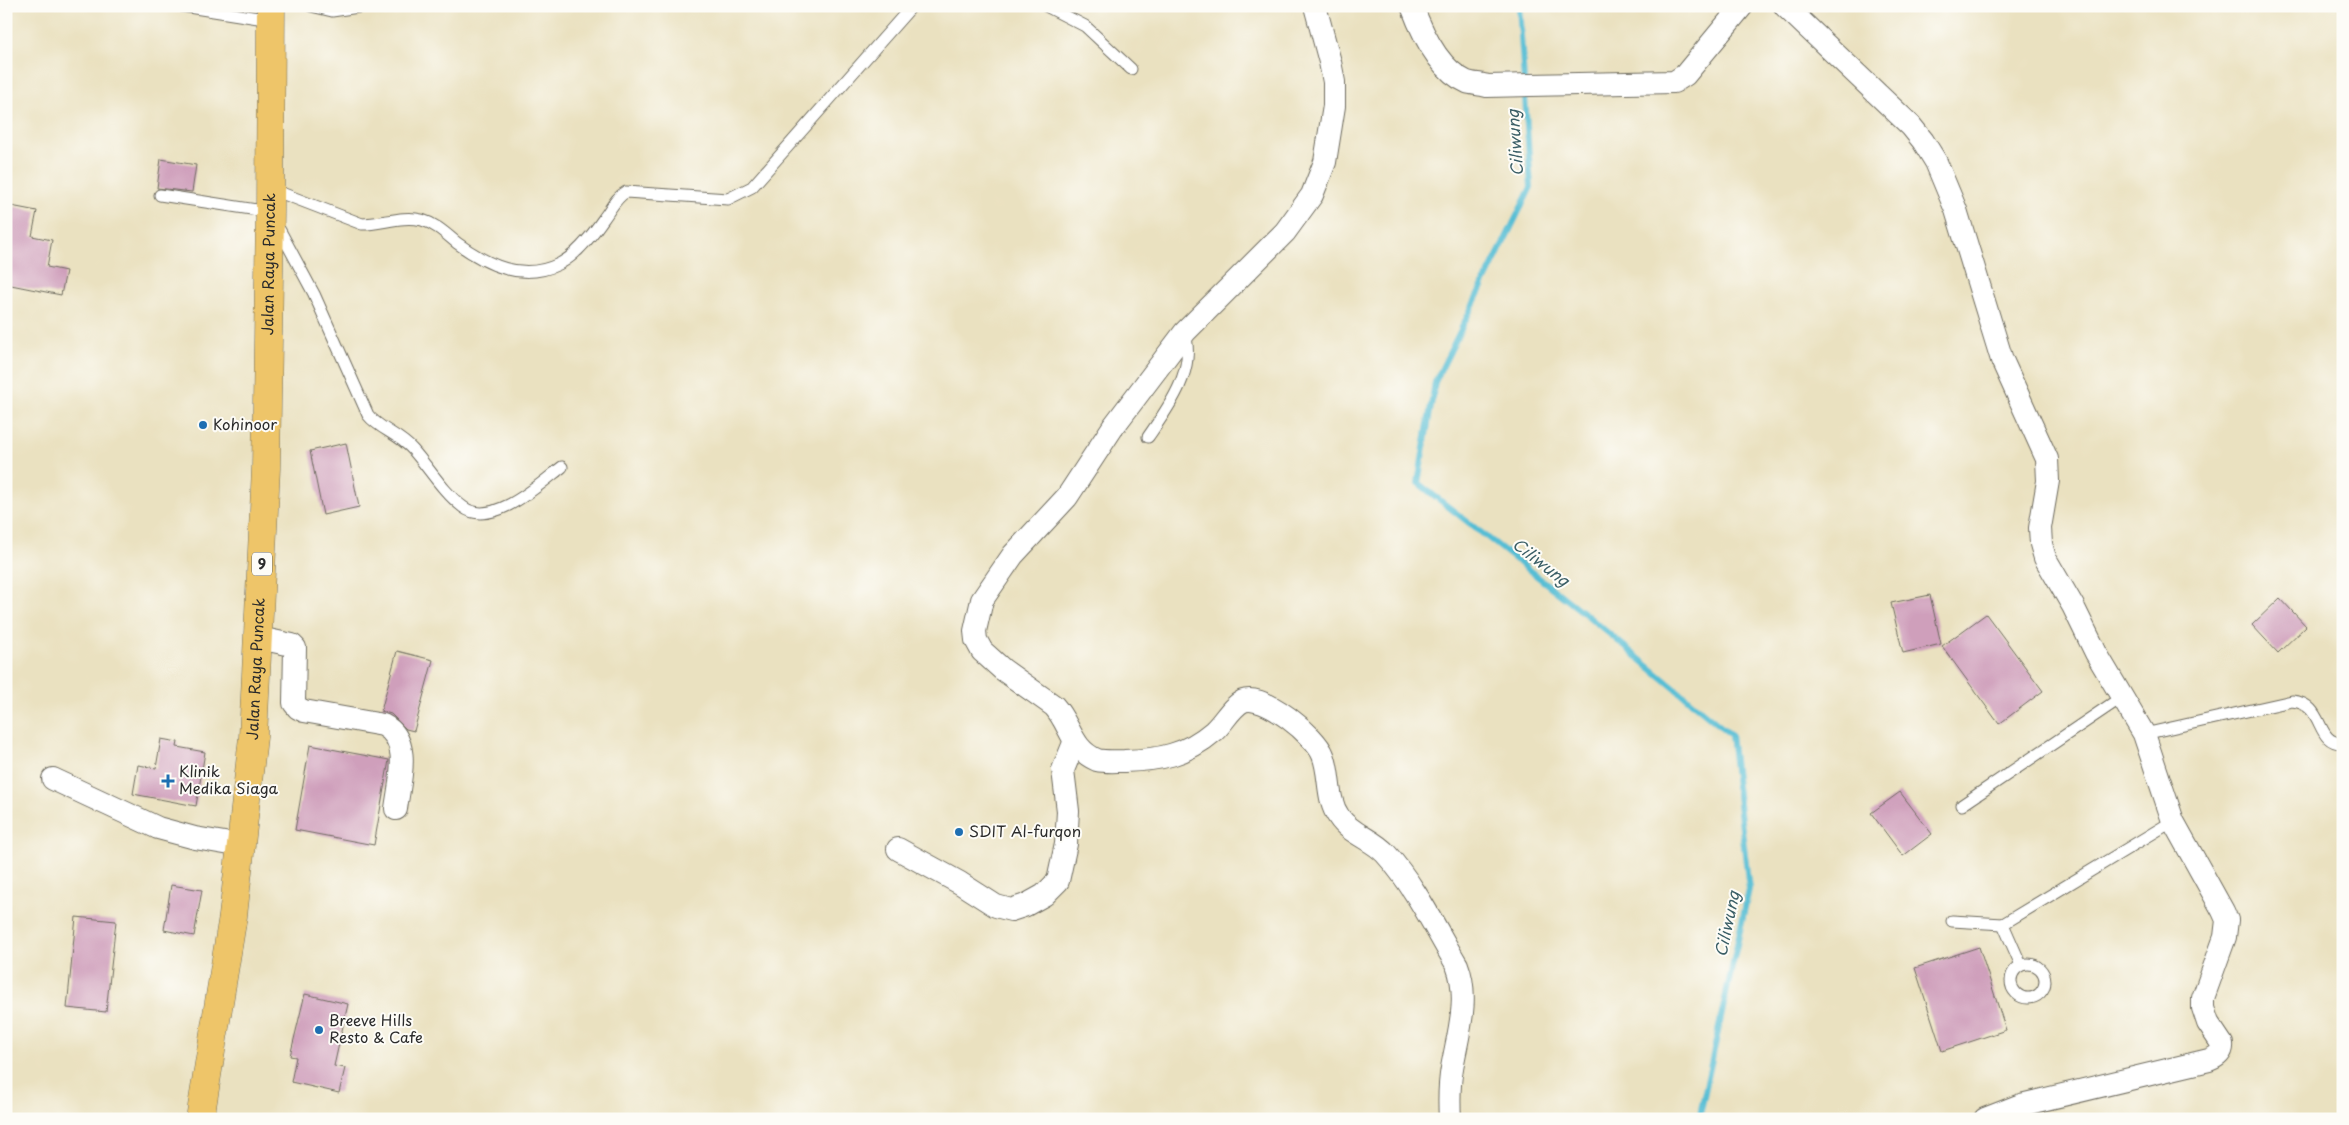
<svg xmlns="http://www.w3.org/2000/svg" width="2349" height="1125" viewBox="0 0 2349 1125" font-family="'Playpen Sans',sans-serif">
	<style>
		.lines { fill: none; stroke-linecap: round; stroke-linejoin: round }
		.stream { stroke: #57bed4; stroke-width: 6 }
		.building { fill: #cf9fbb }
		.service-casing { stroke: #6e6b5f; stroke-width: 13 }
		.minor-casing { stroke: #6e6b5f; stroke-width: 24 }
		.trunk-casing { stroke: #6e6b5f; stroke-width: 29 }
		.service { stroke: #fff; stroke-width: 11 }
		.minor { stroke: #fff; stroke-width: 22 }
		.trunk { stroke: #eec569; stroke-width: 28 }
		.poi-dot { fill: #1f6fb2; stroke: #fdfcf7; stroke-width: 2 }
		.labels { text-anchor: middle; stroke-width: 4; stroke-linejoin: round; paint-order: stroke }
		.shield { fill: #fdfcf7; stroke: #6a6a68; stroke-width: 1 }
		.shield-label { font-size: 14px; font-weight: bold; fill: #2b2b2b }
		.street-label { font-size: 15px; fill: #2b2b2b; stroke: #fdfcf7 }
		.poi-label { font-size: 15px; fill: #2b2b2b; stroke: #fdfcf7; text-anchor: start }
		.water-label { font-size: 16px; font-style: italic; fill: #3a5e66; stroke: #fdfcf7 }
	</style>
	<rect width="100%" height="100%" fill="#fdfcf7"/>
	<filter id="ink" filterUnits="userSpaceOnUse"><feTurbulence type="fractalNoise" baseFrequency=".02" numOctaves="2"/><feDisplacementMap in="SourceGraphic" scale="10" xChannelSelector="R" yChannelSelector="G"/><feConvolveMatrix kernelMatrix="1 2 1 2 8 2 1 2 1" color-interpolation-filters="sRGB"/></filter>
	<filter id="wash" filterUnits="userSpaceOnUse"><feTurbulence type="fractalNoise" baseFrequency=".0096" numOctaves="4" result="noise"/><feDisplacementMap in="SourceGraphic" scale="20" xChannelSelector="R" yChannelSelector="G"/><feGaussianBlur stdDeviation="1.12" result="paint"/><feColorMatrix in="noise" values="0 0 0 0 0 0 0 0 0 0 0 0 0 0 0 0 0 1.4 0 .05"/><feComposite in="paint" operator="in"/></filter>
	<g filter="url(#wash)">
		<rect width="100%" height="100%" fill="#eae1c0"/>
		<g class="lines">
			<path class="stream" d="M1519,6L1531,187L1435,382L1418,483L1589,617L1731,735L1749,889L1699,1119"/>
		</g>
		<g id="blocks">
			<g class="building">
				<path d="M161,159L196,165L192,192L157,188Z"/>
				<path d="M6,205L37,211L32,236L52,240L47,267L66,271L61,295L6,284Z"/>
				<path d="M346,443L359,507L323,515L310,451Z"/>
				<path d="M1930,595L1941,644L1903,653L1891,603Z"/>
				<path d="M2280,598L2306,626L2278,653L2252,625Z"/>
				<path d="M1986,614L2043,691L1999,724L1942,646Z"/>
				<path d="M397,651L433,660L414,731L406,729L391,714L381,711Z"/>
				<path d="M161,739L178,742L177,747L205,752L196,806L133,794L138,765L156,768Z"/>
				<path d="M310,745L389,760L374,845L295,830Z"/>
				<path d="M1900,792L1932,834L1903,856L1871,813Z"/>
				<path d="M171,885L202,890L194,936L164,930Z"/>
				<path d="M76,917L116,921L106,1012L67,1008Z"/>
				<path d="M1979,947L2006,1030L1942,1051L1915,968Z"/>
				<path d="M305,994L348,1004L334,1066L345,1068L339,1093L291,1082L296,1057L290,1056Z"/>
			</g>
		</g>
	</g>
	<g filter="url(#ink)">
		<use href="#blocks" fill-opacity="0" stroke="#6e6b5f" stroke-width="1"/>
		<g class="lines">
			<g class="service-casing">
				<g id="service">
					<path d="M182,6L271,20"/>
					<path d="M311,6L332,11L365,6"/>
					<path d="M1046,6L1085,26L1131,69"/>
					<path d="M271,189L362,224C382,224 402,215 422,220C436,224 446,234 457,243C487,265 522,282 559,264C577,255 593,234 604,218C611,209 616,197 626,192L728,199L752,187L912,6"/>
					<path d="M160,195L270,212L314,294L368,415C379,429 399,434 413,450C429,468 443,492 463,507C492,529 540,484 562,467"/>
					<path d="M1148,437C1168,408 1196,371 1185,334"/>
					<path d="M2144,734L2292,701C2326,704 2314,744 2343,743"/>
					<path d="M1962,805L2122,697"/>
					<path d="M1952,921L2003,924L2173,821"/>
					<path d="M2003,924L2021,965"/>
					<circle cx="2028" cy="981" r="17"/>
				</g>
			</g>
			<g class="minor-casing">
				<g id="minor">
					<path d="M1315,6L1330,62L1334,82V106L1325,162L1312,195L1285,232L1185,332L1113,427L1067,497L1013,555L982,600L975,631L976,640L982,651L1002,669L1054,706C1071,725 1071,749 1097,760C1106,762 1115,761 1124,761C1160,760 1186,755 1214,731C1224,722 1231,707 1243,701C1264,693 1316,736 1323,755C1331,775 1326,799 1339,817C1350,834 1373,839 1386,854C1415,886 1435,928 1457,965C1470,998 1458,1034 1452,1068C1449,1085 1449,1102 1450,1119"/>
					<path d="M1412,6C1422,33 1439,70 1467,82C1473,84 1481,84 1487,86L1674,82L1685,75L1742,6"/>
					<path d="M1785,6L1911,126L1923,141L1936,162L1956,210L2002,360L2047,459L2048,481L2040,528L2041,544L2045,558L2073,606L2096,653L2144,734L2173,821L2223,911L2227,920L2225,937L2203,998V1008L2208,1023L2222,1044C2223,1052 2217,1057 2209,1060L2021,1105L1985,1119"/>
					<path d="M259,638L292,645L295,648L294,703L298,708L304,711L383,725C413,740 399,783 396,809"/>
					<path d="M53,779L158,828L195,838L242,846"/>
					<path d="M898,849L960,883L996,906L1011,910L1026,905L1044,895L1058,881L1066,844L1068,811L1063,770L1074,743"/>
				</g>
			</g>
			<g class="trunk-casing">
				<g id="trunk">
					<path id="s1" d="M200,1119L233,916L253,737L266,468L270,212L271,6"/>
				</g>
			</g>
			<use href="#service" class="service"/>
			<use href="#minor" class="minor"/>
			<use href="#trunk" class="trunk"/>
		</g>
	</g>
	<g class="poi-dot">
		<circle cx="203" cy="425" r="5"/>
		<path d="M165.5 773.5h5v5h5v5h-5v5h-5v-5h-5v-5h5z"/>
		<circle cx="959" cy="832" r="5"/>
		<circle cx="319" cy="1030" r="5"/>
	</g>
	<g class="labels">
		<rect class="shield" x="252" y="552.5" width="20" height="23" rx="4"/>
		<g class="shield-label">
			<text x="262" y="569">9</text>
		</g>
		<g class="street-label">
			<text dy="5" stroke="none"><textPath href="#s1" startOffset="859">Jalan Raya Puncak</textPath></text>
			<text dy="5" stroke="none"><textPath href="#s1" startOffset="454">Jalan Raya Puncak</textPath></text>
		</g>
		<g class="poi-label">
			<text x="213" y="430">Kohinoor</text>
			<text x="179" y="777">Klinik<tspan x="179" dy="17">Medika Siaga</tspan></text>
			<text x="969" y="837">SDIT Al-furqon</text>
			<text x="329" y="1026">Breeve Hills<tspan x="329" dy="17">Resto &amp; Cafe</tspan></text>
		</g>
		<g class="water-label">
			<text transform="translate(1515 143) rotate(-94)" y="6">Ciliwung</text>
			<text transform="translate(1541 562) rotate(38)" y="6">Ciliwung</text>
			<text transform="translate(1727 924) rotate(-78)" y="6">Ciliwung</text>
		</g>
	</g>
	<rect width="2349" height="1125" fill="none" stroke="#fdfcf7" stroke-width="25"/>
</svg>
